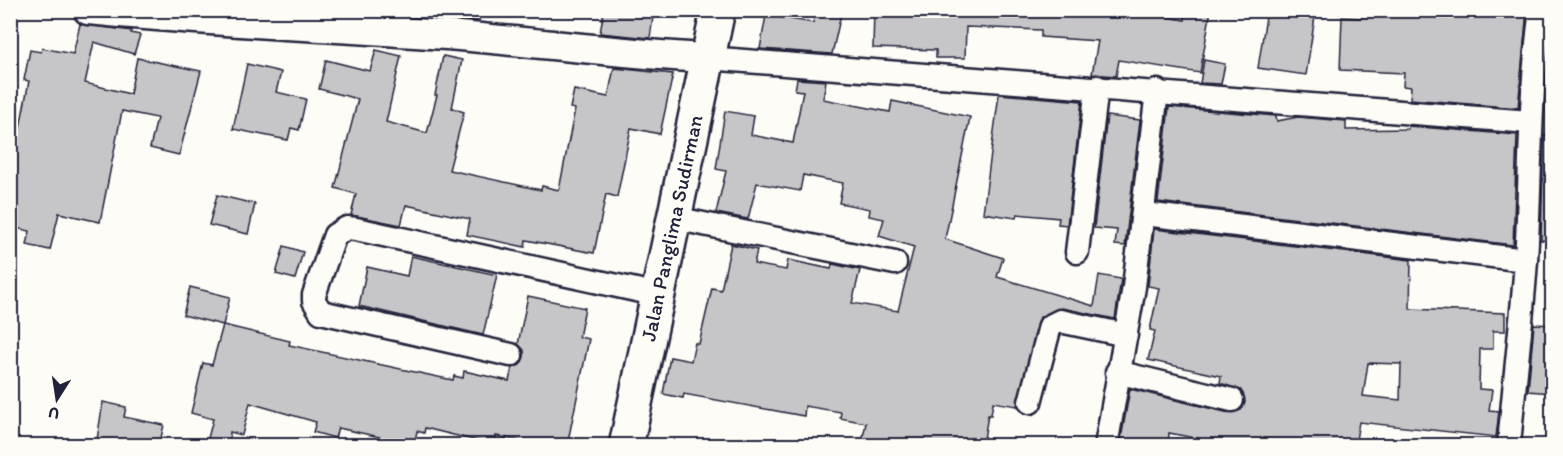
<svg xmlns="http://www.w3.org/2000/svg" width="1563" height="456" viewBox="0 0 1563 456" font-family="Itim,sans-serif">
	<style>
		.building { fill: #c6c6c8; stroke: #22223b; stroke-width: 1.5; fill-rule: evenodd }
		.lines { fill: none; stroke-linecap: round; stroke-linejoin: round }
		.minor-casing { stroke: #22223b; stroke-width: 27 }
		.tertiary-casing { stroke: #22223b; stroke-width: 33 }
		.trunk-casing { stroke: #22223b; stroke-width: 38 }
		.minor { stroke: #fdfcf7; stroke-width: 22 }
		.tertiary { stroke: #fdfcf7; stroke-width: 28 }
		.trunk { stroke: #fdfcf7; stroke-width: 33 }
		.labels { text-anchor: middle; stroke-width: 4.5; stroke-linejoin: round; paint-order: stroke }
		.street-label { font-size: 21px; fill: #22223b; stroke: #fdfcf7 }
	</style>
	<rect width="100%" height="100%" fill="#fdfcf7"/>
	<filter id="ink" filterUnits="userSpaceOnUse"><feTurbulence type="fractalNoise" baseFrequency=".0167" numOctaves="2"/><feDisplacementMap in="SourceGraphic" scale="12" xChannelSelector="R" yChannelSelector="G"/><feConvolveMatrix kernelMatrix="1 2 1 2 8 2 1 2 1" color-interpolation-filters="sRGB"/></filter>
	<g filter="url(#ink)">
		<g class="building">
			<path d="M460,10H482L479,21L458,19Z"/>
			<path d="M604,10H654L650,38L600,33Z"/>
			<path d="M815,10H842L832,54L760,49L766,15L813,23Z"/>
			<path d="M874,10H1129L1185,20L1186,10H1211L1200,73L1119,60L1116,76L1092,74L1098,41L1041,37V30L966,27L965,58H936V50L873,48Z"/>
			<path d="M1267,10H1316L1306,75L1258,68Z"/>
			<path d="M1362,10H1527L1518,108L1410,99L1411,87L1403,86L1404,73L1340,70L1342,17L1362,18Z"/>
			<path d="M80,24L132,31L131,33L140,35L134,54L94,42L85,83L130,94L137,58L201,71L179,155L150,148L157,118L122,111L100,222L59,213L50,250L27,245L30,231L10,227V179L29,81L24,80L30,50L41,52L42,48L73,54Z"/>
			<path d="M376,50L401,56L386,122L427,133L437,95H435L443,56L462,60L452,108L464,112L449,170L541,190L542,186L559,190L575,109L570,108L574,90L608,97L614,68L673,74L660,134L631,128L617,197L606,194L594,253L526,240L525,247L467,235L470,219L406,205L401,225L351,215L356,194L335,188L358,99L319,89L326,60L370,71Z"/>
			<path d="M1204,60L1225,64L1221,84L1200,83Z"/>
			<path d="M247,64L281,72L276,92L306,99L299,130L291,128L288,140L233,129Z"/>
			<path d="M797,79L826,81L823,99L890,112L892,101L970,117L945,239L1003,258L997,277L1094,306L1099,275L1121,279L1115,319L1062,308L1040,317L1017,406L993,402L991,415H988L984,439L970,438L969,446H861L866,423L840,418L841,412L805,406L804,416L684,394L683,398L663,394L670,357L691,361L695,343L699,344L712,288L721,290L731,244L757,250L754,264L786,270L788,260L831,269L832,264L860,270L852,303L898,311L914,247L879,236L884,219L869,216L870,209L839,203L843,183L803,175L800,191L757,183L748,219L716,213L726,171L716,169L725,111L754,116L751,135L793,143L803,91L795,90Z"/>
			<path d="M999,94L1082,101L1067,225L1058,224L1059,218L1017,214L1016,218L983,213Z"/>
			<path d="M1169,107L1276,116L1277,121L1298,117L1346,121V130L1408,129V126L1517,135L1513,245L1158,202Z"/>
			<path d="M1107,116L1140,120L1125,246L1115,245L1117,230L1094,228Z"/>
			<path d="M1544,135L1552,136V241L1541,240Z"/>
			<path d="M217,195L255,204L248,234L209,225Z"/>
			<path d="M1154,229L1411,260L1410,309L1505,313V331H1493V349H1480L1479,389L1492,390L1489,410L1499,411L1496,437L1359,422L1355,446H1209L1210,441L1169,433L1168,446H1138L1139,441L1121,439L1130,389L1229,413L1241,410L1245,403L1241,390L1220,383L1221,376L1148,360L1155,331L1150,330L1159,288L1148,286ZM1368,363L1401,364L1400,400L1363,396Z"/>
			<path d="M284,246L303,252L295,279L276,274Z"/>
			<path d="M411,256L497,275L483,335L359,306L367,267L407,276Z"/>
			<path d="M190,287L230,297L223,325L183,315Z"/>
			<path d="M528,296L585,308L579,337L589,339L567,446H544L496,436L494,445L425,428L424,433L417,431L414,446H378L380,437L338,428L335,438L313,432L316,422L250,403L242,435L230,432L229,446H206L213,419L191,413L203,363L212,365L223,325L290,341L289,345L438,377L453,380L454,376L463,378L464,371L509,381L512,368L520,365L524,357V350L518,344Z"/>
			<path d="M1534,324L1552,325V393L1528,391Z"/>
			<path d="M103,402L126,407L124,417L164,425L159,446H96Z"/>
		</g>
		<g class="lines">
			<g class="minor-casing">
				<g id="minor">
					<path d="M338,28L343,10"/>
					<path d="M394,32L398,10"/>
					<path d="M707,58L1530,122"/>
					<path d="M1144,214L1526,260"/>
					<path d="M674,218L895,263"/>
					<path d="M1077,252L1097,87"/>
					<path d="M511,355L321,312L314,301V295L335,235L347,228L356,229L659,295"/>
					<path d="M1117,372L1232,400"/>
					<path d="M1030,402L1050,326L1060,321L1126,335"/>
					<path d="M1106,446L1134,287L1157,91"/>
					<path d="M1509,446C1514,384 1522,322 1526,260C1531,176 1529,94 1541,10"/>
				</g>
			</g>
			<g class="tertiary-casing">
				<path id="tertiary" d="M88,10C211,22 335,27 459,36C542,43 624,54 707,58"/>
			</g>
			<g class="trunk-casing">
				<path id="trunk" d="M626,446L718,10"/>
			</g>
			<use href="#minor" class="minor"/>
			<use href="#tertiary" class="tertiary"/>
			<use href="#trunk" class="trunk"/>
		</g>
	</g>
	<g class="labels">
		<g class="street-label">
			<text transform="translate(672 228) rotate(-78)" y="7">Jalan Panglima Sudirman</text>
		</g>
	</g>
	<rect width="1563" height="456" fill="none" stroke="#fdfcf7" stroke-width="36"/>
	<rect x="18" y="18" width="1527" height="420" fill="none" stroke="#22223b" stroke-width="2" filter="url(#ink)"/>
	<g transform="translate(57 399) rotate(192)" stroke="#fdfcf7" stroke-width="4.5" paint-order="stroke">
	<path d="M0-4.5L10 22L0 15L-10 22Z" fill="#22223b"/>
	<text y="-9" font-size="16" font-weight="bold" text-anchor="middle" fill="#22223b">U</text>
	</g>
</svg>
